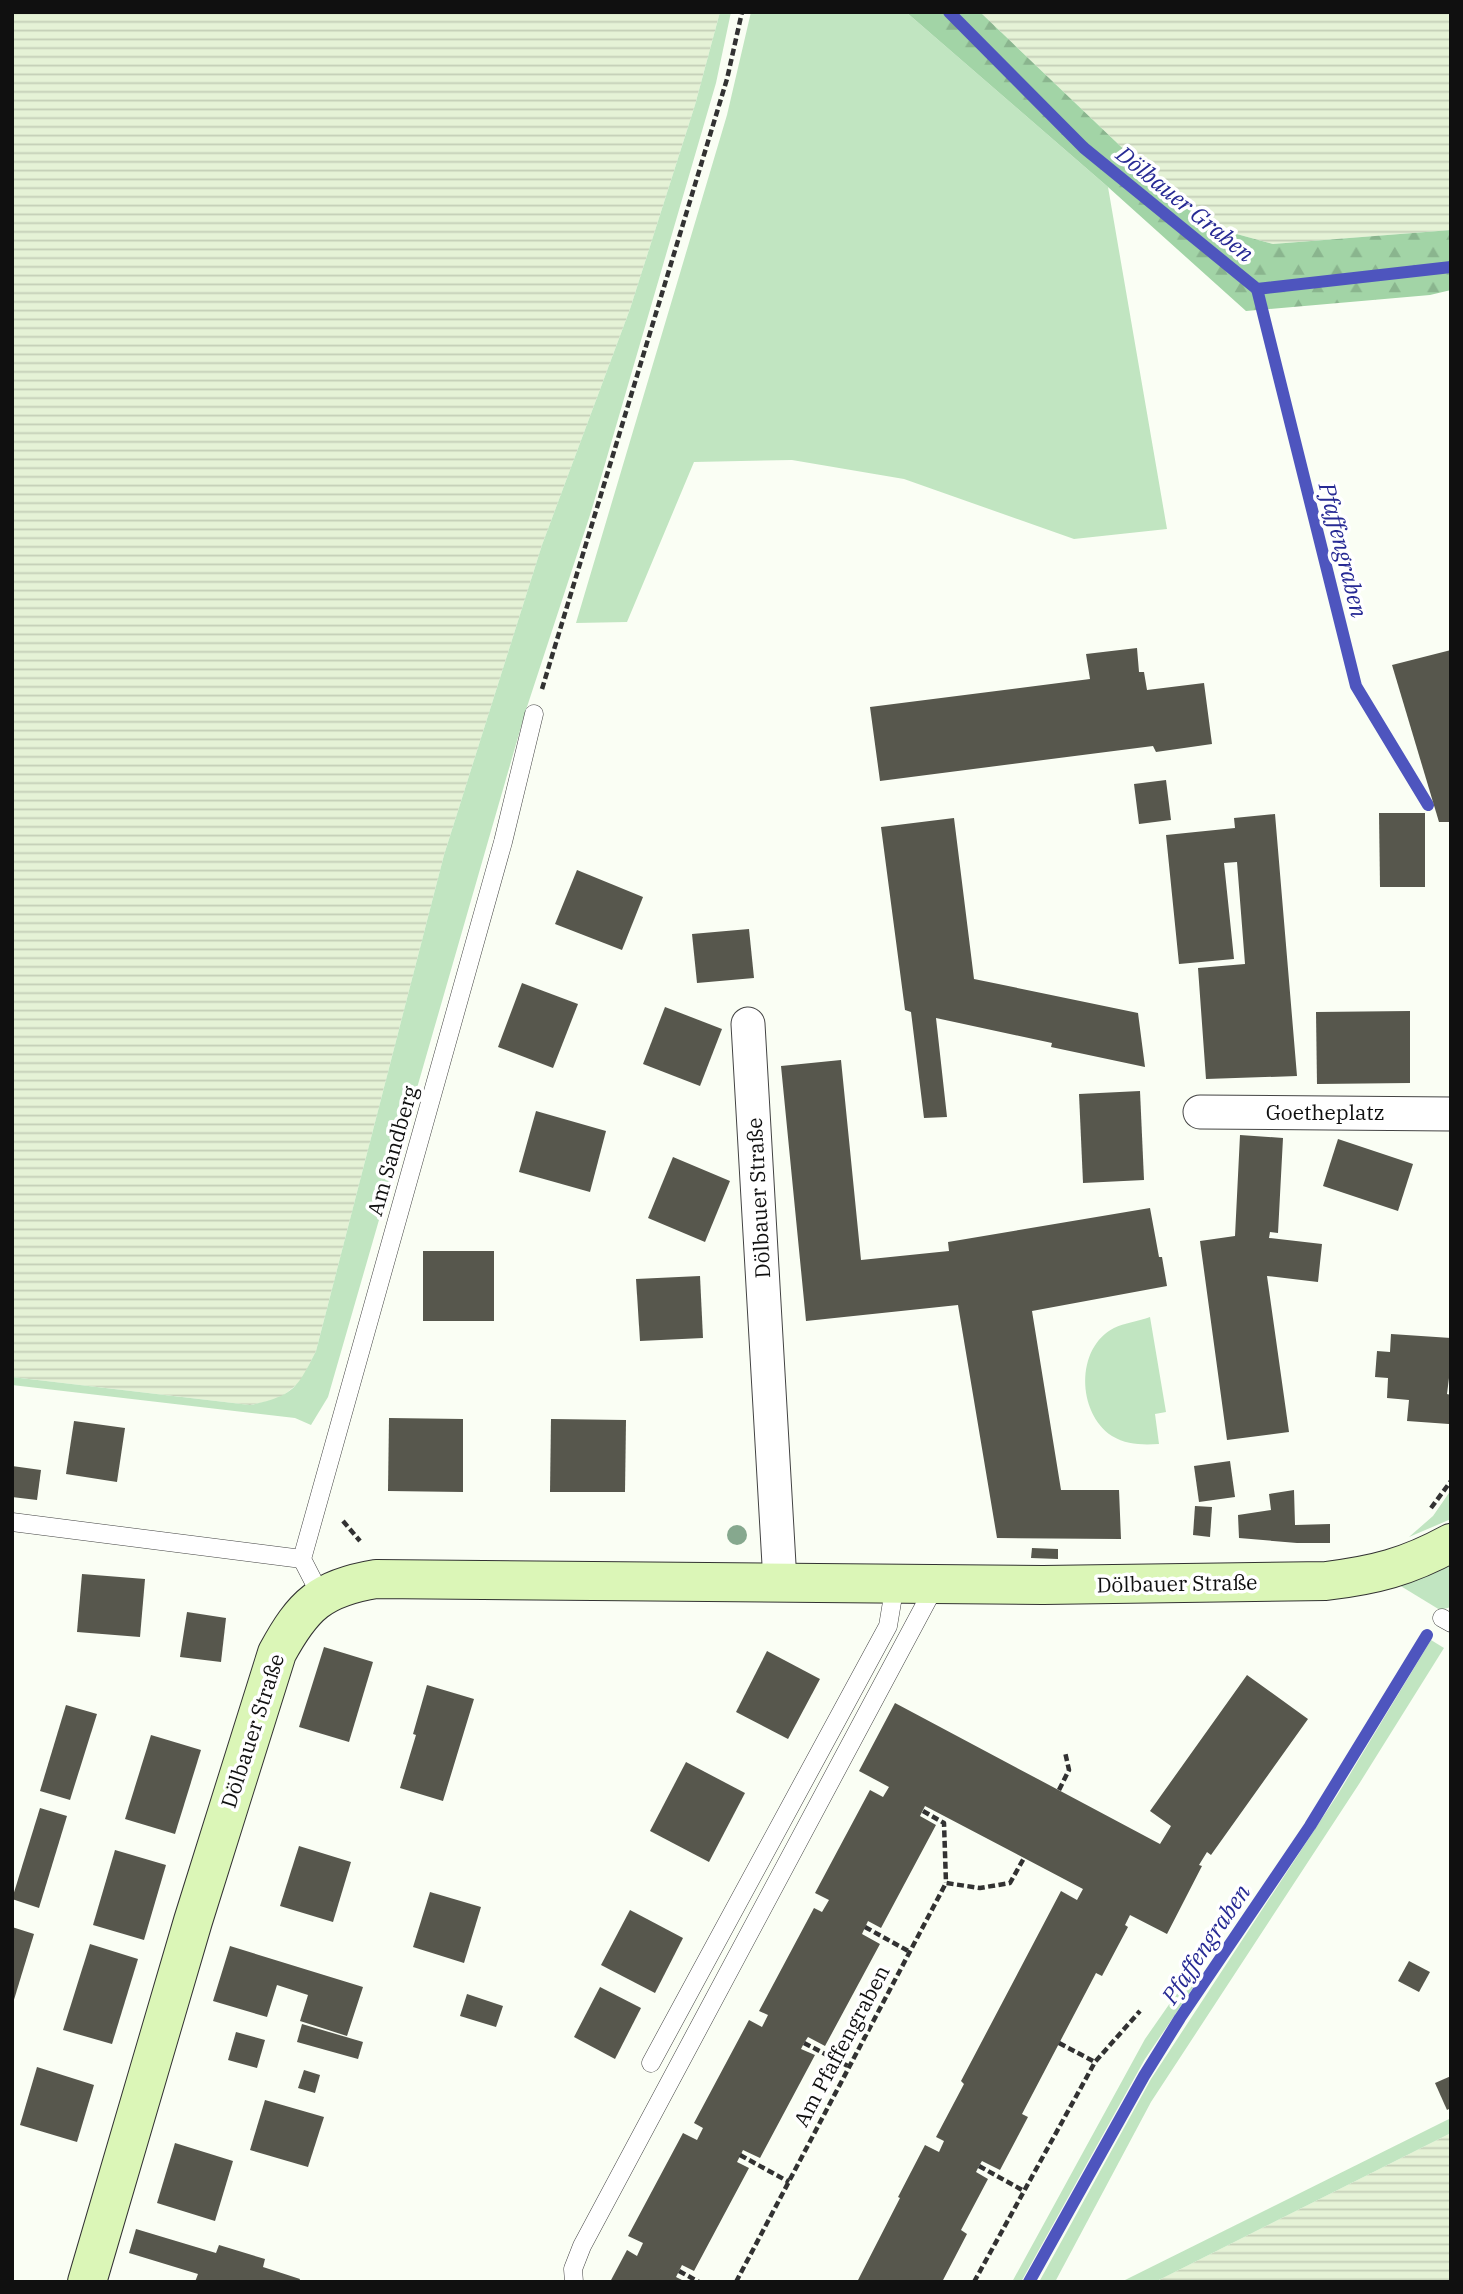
<svg xmlns="http://www.w3.org/2000/svg" width="1463" height="2294" viewBox="0 0 1463 2294" font-family="'IBM Plex Serif',serif">
	<style>
		.farmland { fill: url(#farmland-rules) }
		.grass { fill: #c1e5c1 }
		.forest { fill: url(#forest-firs) }
		.lines { fill: none; stroke-linecap: round; stroke-linejoin: round }
		.stream { stroke: #4e55be; stroke-width: 12 }
		.building { fill: #57574d }
		.lane-casing { stroke: #434343; stroke-width: 19 }
		.street-casing { stroke: #434343; stroke-width: 35 }
		.secondary-casing { stroke: #323232; stroke-width: 40 }
		.path { stroke: #323232; stroke-width: 4.5; stroke-dasharray: 7 3.5; stroke-linecap: butt }
		.lane { stroke: #fff; stroke-width: 18 }
		.street { stroke: #fff; stroke-width: 33 }
		.secondary { stroke: #dbf6b7; stroke-width: 38 }
		.tree { fill: #86a88e }
		.labels { text-anchor: middle; stroke-width: 7; stroke-linejoin: round; paint-order: stroke }
		.street-label { font-size: 21px; fill: #101010; stroke: #fff }
		.water-label { font-size: 23px; font-style: italic; fill: #272a94; stroke: #fff }
	</style>
	<defs>
		<pattern id="farmland-rules" width="6" height="5" patternUnits="userSpaceOnUse" patternTransform="scale(1.75)"><rect width="6" height="5" fill="#e5f2d6"/><path d="M0 2.5h6" fill="none" stroke="#c3ceb7"/></pattern>
		<pattern id="forest-firs" width="22" height="20" patternUnits="userSpaceOnUse" patternTransform="scale(1.75)"><rect width="22" height="20" fill="#a2d4a6"/><path d="M5 1l3.5 6h-7zM16 11l3.5 6h-7z" fill="#8ab58e"/></pattern>
	</defs>
	<rect width="100%" height="100%" fill="#fafef4"/>
	<g class="farmland">
		<path d="M12,12H720L695,105L630,309L542,545L444,855L316,1351L301,1381L279,1399L250,1405L12,1377Z"/>
		<path d="M980,12H1451V230L1273,244L1233,233L1204,216L1136,161Z"/>
		<path d="M1451,2133V2282H1155Z"/>
	</g>
	<g class="grass">
		<path d="M720,12H731L716,83L591,512L525,713L328,1397L311,1425L295,1418L12,1385V1377L250,1405C293,1396 297,1389 316,1351L444,855L542,545L630,309L695,105Z"/>
		<path d="M751,12H906L1108,187L1167,529L1074,539L904,479L792,460L694,462L627,622L576,623L727,115Z"/>
		<path d="M1150,1317L1166,1412L1155,1414L1159,1444C1143,1445 1127,1445 1112,1436C1077,1413 1075,1348 1114,1328C1124,1323 1139,1321 1150,1317Z"/>
		<path d="M1451,1490V1519L1409,1537L1433,1516Z"/>
		<path d="M1451,1565V1607L1440,1610L1399,1585Z"/>
		<path d="M1431,1640L1444,1648L1359,1784L1151,2102L1055,2282H1039L1151,2079L1338,1794Z"/>
		<path d="M1197,1982L1145,2059L1021,2282H1012L1145,2039L1184,1983Z"/>
		<path d="M1451,2118V2133L1155,2282H1121Z"/>
	</g>
	<path class="forest" d="M906,12H980L1136,161L1204,216L1233,233L1273,244L1451,230V290L1430,295L1246,311L1108,187Z"/>
	<g class="lines">
		<g class="stream">
			<path d="M949,12L1084,148L1257,289L1451,267"/>
			<path d="M1257,289L1356,686L1428,805"/>
			<path d="M1029,2282L1144,2076L1180,2018L1310,1826L1427,1635"/>
		</g>
	</g>
	<g class="building">
		<path d="M1137,648L1139,672H1144L1147,690L1204,683L1212,744L1156,752L1153,746L880,781L870,707L1090,679L1086,654Z"/>
		<path d="M1451,650V822H1439L1392,665Z"/>
		<path d="M1166,780L1171,820L1139,824L1134,784Z"/>
		<path d="M1379,813H1425V887H1380Z"/>
		<path d="M1275,814L1297,1076L1206,1079L1198,968L1245,964L1237,862L1224,863L1234,959L1179,964L1166,835L1235,828L1234,818Z"/>
		<path d="M954,818L974,979L1138,1013L1145,1067L1051,1047L1052,1043L936,1018L947,1117L924,1118L911,1012L905,1010L881,827Z"/>
		<path d="M577,870L643,897L622,950L555,924Z"/>
		<path d="M749,929L754,978L697,983L692,934Z"/>
		<path d="M522,983L578,1004L553,1068L498,1047Z"/>
		<path d="M665,1007L722,1029L700,1086L643,1064Z"/>
		<path d="M1410,1011V1083L1317,1084L1316,1012Z"/>
		<path d="M841,1060L861,1260L949,1251L948,1242L1150,1208L1159,1257H1162L1167,1286L1032,1311L1061,1490H1119L1121,1539L997,1538L958,1305L806,1321L781,1066Z"/>
		<path d="M1140,1091L1144,1180L1083,1183L1079,1094Z"/>
		<path d="M536,1111L606,1131L590,1192L519,1172Z"/>
		<path d="M1240,1135L1283,1138L1278,1233L1270,1232L1269,1238L1322,1244L1318,1282L1267,1276L1289,1432L1227,1440L1200,1241L1235,1236Z"/>
		<path d="M1338,1139L1413,1164L1398,1211L1323,1186Z"/>
		<path d="M673,1157L730,1181L705,1242L648,1218Z"/>
		<rect x="423" y="1251" width="71" height="70"/>
		<path d="M700,1276L703,1338L640,1341L636,1279Z"/>
		<path d="M1391,1334L1451,1338V1378H1449L1447,1394L1451,1395L1449,1424L1407,1421L1409,1400L1387,1398L1388,1378L1375,1377L1377,1351L1390,1352Z"/>
		<path d="M389,1418L463,1419V1492L388,1491Z"/>
		<path d="M551,1419L626,1420L625,1492H550Z"/>
		<path d="M74,1421L125,1428L117,1482L66,1474Z"/>
		<path d="M1230,1461L1235,1497L1199,1502L1194,1466Z"/>
		<path d="M12,1466L41,1470L37,1500L12,1497Z"/>
		<path d="M1294,1490L1295,1525L1330,1524V1543H1297L1239,1538L1238,1515L1271,1510L1269,1494Z"/>
		<path d="M1195,1506L1212,1507L1210,1537L1193,1535Z"/>
		<path d="M1032,1548L1058,1549V1559L1031,1558Z"/>
		<path d="M82,1574L145,1579L140,1637L77,1632Z"/>
		<path d="M187,1612L226,1618L221,1662L180,1657Z"/>
		<path d="M324,1647L373,1662L349,1742L299,1727Z"/>
		<path d="M767,1651L820,1679L788,1739L736,1712Z"/>
		<path d="M1247,1675L1308,1719L1211,1855L1207,1852L1199,1865L1202,1866L1167,1934L1130,1915L1125,1925L1128,1927L1102,1976L1096,1973L1022,2114L1028,2117L1000,2170L982,2161L979,2166L976,2172L988,2179L961,2230L967,2234L942,2282H857L900,2198L898,2197L925,2145L939,2152L944,2141L936,2137L964,2084L961,2081L1061,1891L1077,1900L1083,1889L925,1806L920,1816L936,1825L881,1928L868,1921L862,1934L880,1944L825,2046L808,2037L804,2043L801,2049L815,2055L760,2158L743,2150L737,2162L749,2168L694,2271L682,2265L676,2277L686,2282H610L627,2250L637,2256L643,2243L628,2236L683,2133L697,2140L703,2128L694,2123L749,2020L762,2027L768,2015L759,2011L814,1908L822,1912L829,1900L815,1893L870,1790L883,1797L889,1787L859,1771L895,1703L1160,1844L1171,1826L1150,1811Z"/>
		<path d="M427,1685L474,1699L443,1801L400,1788L416,1735L413,1734Z"/>
		<path d="M66,1705L97,1714L70,1800L40,1791Z"/>
		<path d="M151,1735L201,1750L175,1834L125,1819Z"/>
		<path d="M686,1762L745,1793L709,1862L650,1831Z"/>
		<path d="M40,1808L67,1816L39,1908L12,1899Z"/>
		<path d="M299,1846L351,1862L333,1922L280,1906Z"/>
		<path d="M115,1850L166,1865L144,1940L93,1925Z"/>
		<path d="M430,1892L481,1907L464,1963L413,1947Z"/>
		<path d="M630,1910L683,1938L655,1993L601,1965Z"/>
		<path d="M12,1927L34,1934L13,2003H12Z"/>
		<path d="M90,1944L138,1959L112,2044L63,2030Z"/>
		<path d="M230,1946L363,1987L347,2036L300,2021L308,1995L277,1985L267,2017L213,2001Z"/>
		<path d="M1409,1961L1430,1972L1419,1992L1398,1981Z"/>
		<path d="M600,1987L641,2008L615,2059L574,2037Z"/>
		<path d="M467,1994L503,2006L496,2027L460,2016Z"/>
		<path d="M302,2024L363,2042L358,2059L297,2042Z"/>
		<path d="M236,2032L265,2040L257,2068L228,2060Z"/>
		<path d="M37,2067L94,2085L77,2142L20,2125Z"/>
		<path d="M304,2070L320,2075L315,2093L298,2088Z"/>
		<path d="M1451,2076V2108L1447,2110L1435,2083Z"/>
		<path d="M265,2100L324,2117L308,2167L250,2150Z"/>
		<path d="M175,2143L233,2161L215,2221L157,2203Z"/>
		<path d="M136,2229L216,2253L219,2245L265,2259L263,2267L300,2279L299,2282H195L198,2274L129,2253Z"/>
	</g>
	<g class="lines">
		<g class="lane-casing">
			<g id="lane">
				<path d="M12,1522L302,1559"/>
				<path d="M321,1596L302,1559L503,842L534,714"/>
				<path d="M1442,1618L1451,1623"/>
				<path d="M651,2063L888,1626L895,1584"/>
				<path d="M574,2282L573,2269L582,2246L936,1584"/>
			</g>
		</g>
		<g class="street-casing">
			<g id="street">
				<path d="M748,1024L780,1582"/>
				<path d="M1200,1112L1451,1114"/>
			</g>
		</g>
		<g class="secondary-casing">
			<path id="secondary" d="M87,2282L193,1921L277,1653C303,1605 321,1588 376,1579L1043,1585L1326,1581C1375,1575 1407,1567 1451,1543"/>
		</g>
		<g class="path">
			<path d="M542,689L727,79L742,12"/>
			<path d="M1431,1508L1451,1481"/>
			<path d="M343,1521L360,1541"/>
			<path d="M1059,1790L1069,1770L1065,1752"/>
			<path d="M923,1811L944,1823L946,1883"/>
			<path d="M865,1927L910,1952"/>
			<path d="M804,2043L850,2067"/>
			<path d="M1059,2043L1095,2062"/>
			<path d="M740,2155L789,2182"/>
			<path d="M979,2166L1024,2191"/>
			<path d="M679,2271L699,2282"/>
			<path d="M736,2282L946,1883L980,1888L1010,1883L1024,1858"/>
			<path d="M974,2282L1095,2062L1140,2011"/>
		</g>
		<use href="#lane" class="lane"/>
		<use href="#street" class="street"/>
		<use href="#secondary" class="secondary"/>
	</g>
	<circle class="tree" cx="737" cy="1535" r="10"/>
	<g class="labels">
		<g class="street-label">
			<text x="1325" y="1120">Goetheplatz</text>
			<text transform="translate(393 1151) rotate(-74)" y="7">Am Sandberg</text>
			<text transform="translate(759 1198) rotate(-93)" y="7">Dölbauer Straße</text>
			<text transform="translate(1177 1584) rotate(-1)" y="7">Dölbauer Straße</text>
			<text transform="translate(253 1731) rotate(-72)" y="7">Dölbauer Straße</text>
			<text transform="translate(842 2046) rotate(-62)" y="7">Am Pfaffengraben</text>
		</g>
		<g class="water-label">
			<text transform="translate(1185 204) rotate(39)" y="8">Dölbauer Graben</text>
			<text transform="translate(1343 550) rotate(76)" y="8">Pfaffengraben</text>
			<text transform="translate(1206 1944) rotate(-56)" y="8">Pfaffengraben</text>
		</g>
	</g>
	<rect width="1463" height="2294" fill="none" stroke="#101010" stroke-width="28"/>
</svg>
